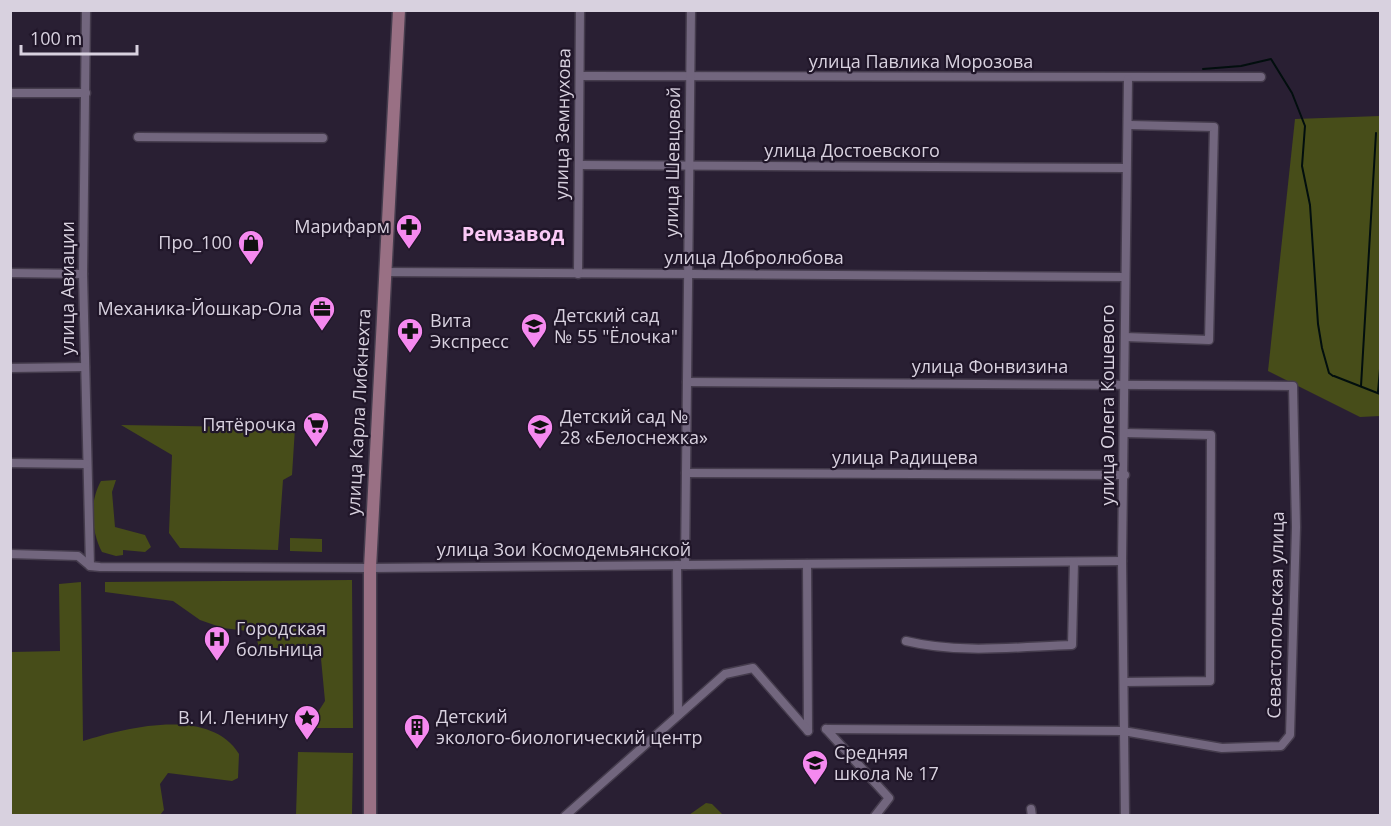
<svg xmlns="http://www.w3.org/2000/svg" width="1391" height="826" viewBox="0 0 1391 826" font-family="'Open Sans',sans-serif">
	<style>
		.green { fill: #474d19 }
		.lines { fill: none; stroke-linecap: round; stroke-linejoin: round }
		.stream { stroke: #020e0e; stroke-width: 2 }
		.minor-casing { stroke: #453c4d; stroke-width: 11 }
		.secondary-casing { stroke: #453c4d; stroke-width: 15 }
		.minor { stroke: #72667e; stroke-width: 8 }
		.secondary { stroke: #997084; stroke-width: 12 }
		.labels { text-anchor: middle; stroke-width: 4.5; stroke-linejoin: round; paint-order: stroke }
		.street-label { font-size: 18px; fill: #d8d1df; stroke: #201629 }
		.poi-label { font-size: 18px; fill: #d8d1df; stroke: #201629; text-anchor: start }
		.neighbourhood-label { font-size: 20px; font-weight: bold; fill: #fbcaf7; stroke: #201629 }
	</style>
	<rect width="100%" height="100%" fill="#291f33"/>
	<g class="green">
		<path d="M1380,116V416L1360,417L1268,371L1295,119Z"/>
		<path d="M121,425L295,428L292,475L283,480L278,550L180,548L169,533L172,455Z"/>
		<path d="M116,480L112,492L115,527L145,535L151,547L145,552L123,550V555L116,556L102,552C91,531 89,502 101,481Z"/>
		<path d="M290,538L322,539V552L290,551Z"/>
		<path d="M352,580L353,728H308L325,701L320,648H259L255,632L223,628L200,620L173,601L105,592V582Z"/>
		<path d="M81,582L83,741C125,728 210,706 239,754L238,778L232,781L168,773L160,784L164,810L160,815H11V652L60,651L59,584Z"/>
		<path d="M298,752L353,753L352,815H296Z"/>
		<path d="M706,803L712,804L723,815H689Z"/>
	</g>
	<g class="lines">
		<g class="stream">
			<path d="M1203,69L1241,66L1271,59L1292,93L1305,126L1302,166L1310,205L1318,324L1322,348L1329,373L1333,376"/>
			<path d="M1334,376L1380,394"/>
			<path d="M1361,386L1376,133"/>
			<path d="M1378,392L1380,369"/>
		</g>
		<g class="minor-casing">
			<g id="minor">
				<path d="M86,10L83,274L90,566"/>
				<path d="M580,76L1261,77"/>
				<path d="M10,93H86"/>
				<path d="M138,137L323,138"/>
				<path d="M579,165L1126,168"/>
				<path d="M384,272L1125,277"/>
				<path d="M10,273L83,274"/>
				<path d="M578,274L580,10"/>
				<path d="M1125,337L1209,340L1214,127L1130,125"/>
				<path d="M10,368L85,367"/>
				<path d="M687,382L1293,386L1296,527L1290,735L1281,746L1222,748L1123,731L826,729"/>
				<path d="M10,463L86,464"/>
				<path d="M686,473L1125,475"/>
				<path d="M10,554L78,556L90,566L100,567L370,568L1122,561"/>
				<path d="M807,564L808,731"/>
				<path d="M677,565L678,715"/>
				<path d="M685,565L691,10"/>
				<path d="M906,641C959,654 1017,647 1072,645L1074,562"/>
				<path d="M1124,682L1210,681L1211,435L1125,433"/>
				<path d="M826,729L889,798L875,816"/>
				<path d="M1031,809L1032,816"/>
				<path d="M565,816L725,674L753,668L808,731"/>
				<path d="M1125,816L1122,561L1128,79"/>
			</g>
		</g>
		<g class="secondary-casing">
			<path id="secondary" d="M370,816V568L399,10"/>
		</g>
		<use href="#minor" class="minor"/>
		<use href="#secondary" class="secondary"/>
	</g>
	<defs>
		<g id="pharmacy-pin" transform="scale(1.35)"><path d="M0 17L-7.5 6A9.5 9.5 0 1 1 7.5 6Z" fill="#f589ef" stroke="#201629"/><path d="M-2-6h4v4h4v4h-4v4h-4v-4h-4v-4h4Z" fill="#111"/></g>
		<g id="shop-pin" transform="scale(1.35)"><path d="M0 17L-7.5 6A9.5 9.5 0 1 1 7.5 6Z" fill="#f589ef" stroke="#201629"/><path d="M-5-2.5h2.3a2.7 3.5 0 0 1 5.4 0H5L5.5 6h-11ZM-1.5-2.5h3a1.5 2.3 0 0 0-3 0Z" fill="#111"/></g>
		<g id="office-pin" transform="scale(1.35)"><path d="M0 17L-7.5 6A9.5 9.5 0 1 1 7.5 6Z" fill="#f589ef" stroke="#201629"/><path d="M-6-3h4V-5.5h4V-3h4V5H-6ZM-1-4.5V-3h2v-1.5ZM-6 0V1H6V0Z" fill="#111"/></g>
		<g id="school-pin" transform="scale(1.35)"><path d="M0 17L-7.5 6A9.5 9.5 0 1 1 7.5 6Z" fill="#f589ef" stroke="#201629"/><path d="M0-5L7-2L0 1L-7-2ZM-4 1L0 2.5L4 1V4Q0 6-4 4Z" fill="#111"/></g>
		<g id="supermarket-pin" transform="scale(1.35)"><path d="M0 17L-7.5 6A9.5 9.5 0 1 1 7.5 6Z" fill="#f589ef" stroke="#201629"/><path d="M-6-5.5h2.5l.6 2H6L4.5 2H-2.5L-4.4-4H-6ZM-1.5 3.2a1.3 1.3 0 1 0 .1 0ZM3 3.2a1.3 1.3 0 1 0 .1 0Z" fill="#111"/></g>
		<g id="hospital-pin" transform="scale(1.35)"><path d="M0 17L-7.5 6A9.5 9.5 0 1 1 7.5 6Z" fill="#f589ef" stroke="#201629"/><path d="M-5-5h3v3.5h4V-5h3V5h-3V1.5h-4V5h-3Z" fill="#111"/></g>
		<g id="sight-pin" transform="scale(1.35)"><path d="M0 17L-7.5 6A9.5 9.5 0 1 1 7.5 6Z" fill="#f589ef" stroke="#201629"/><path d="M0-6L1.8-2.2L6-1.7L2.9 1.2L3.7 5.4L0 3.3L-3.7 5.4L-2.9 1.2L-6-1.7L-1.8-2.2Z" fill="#111"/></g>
		<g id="building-pin" transform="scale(1.35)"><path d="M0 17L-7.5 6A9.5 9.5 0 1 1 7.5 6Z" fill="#f589ef" stroke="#201629"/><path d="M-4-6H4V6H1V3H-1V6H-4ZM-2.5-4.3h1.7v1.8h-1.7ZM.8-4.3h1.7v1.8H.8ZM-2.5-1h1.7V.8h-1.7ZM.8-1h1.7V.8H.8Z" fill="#111"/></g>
	</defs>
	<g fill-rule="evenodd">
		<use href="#pharmacy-pin" x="409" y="227"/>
		<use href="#shop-pin" x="251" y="243"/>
		<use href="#office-pin" x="322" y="309"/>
		<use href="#school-pin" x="534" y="326"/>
		<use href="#pharmacy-pin" x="410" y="331"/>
		<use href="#supermarket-pin" x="316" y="425"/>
		<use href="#school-pin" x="540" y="427"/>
		<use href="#hospital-pin" x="217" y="639"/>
		<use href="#sight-pin" x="307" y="718"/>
		<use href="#building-pin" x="417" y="727"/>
		<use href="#school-pin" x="815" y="763"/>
	</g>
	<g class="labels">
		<g class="street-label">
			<text x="921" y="68">улица Павлика Морозова</text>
			<text transform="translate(563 124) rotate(-89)" y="6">улица Земнухова</text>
			<text x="852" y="157">улица Достоевского</text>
			<text transform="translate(673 162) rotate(-89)" y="6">улица Шевцовой</text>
			<text x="754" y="264">улица Добролюбова</text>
			<text transform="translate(68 288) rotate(-90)" y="6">улица Авиации</text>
			<text x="990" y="373">улица Фонвизина</text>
			<text transform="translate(1108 405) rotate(-90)" y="6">улица Олега Кошевого</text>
			<text transform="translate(359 412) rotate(-87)" y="6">улица Карла Либкнехта</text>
			<text x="905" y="464">улица Радищева</text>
			<text x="564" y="556">улица Зои Космодемьянской</text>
			<text transform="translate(1276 615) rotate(-89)" y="6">Севастопольская улица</text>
		</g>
		<g class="poi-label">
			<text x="390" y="233" text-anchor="end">Марифарм</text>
			<text x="232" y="249" text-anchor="end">Про_100</text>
			<text x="302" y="315" text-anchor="end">Механика-Йошкар-Ола</text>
			<text x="554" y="322">Детский сад<tspan x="554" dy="21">№ 55 "Ёлочка"</tspan></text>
			<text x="430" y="327">Вита<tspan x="430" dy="21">Экспресс</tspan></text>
			<text x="560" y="423">Детский сад №<tspan x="560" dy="21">28 «Белоснежка»</tspan></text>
			<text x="296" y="431" text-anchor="end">Пятёрочка</text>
			<text x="236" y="635">Городская<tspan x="236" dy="21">больница</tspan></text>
			<text x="436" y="723">Детский<tspan x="436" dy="21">эколого-биологический центр</tspan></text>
			<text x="288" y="724" text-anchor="end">В. И. Ленину</text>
			<text x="834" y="759">Средняя<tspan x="834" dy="21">школа № 17</tspan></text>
		</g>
		<g class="neighbourhood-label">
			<text x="513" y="241">Ремзавод</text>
		</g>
	</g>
	<rect width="1391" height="826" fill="none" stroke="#d8d1df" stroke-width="24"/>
	<path d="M21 45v9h116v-9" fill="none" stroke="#d8d1df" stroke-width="3"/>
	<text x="30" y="45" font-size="18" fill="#d8d1df" stroke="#201629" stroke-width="4.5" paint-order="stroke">100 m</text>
</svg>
